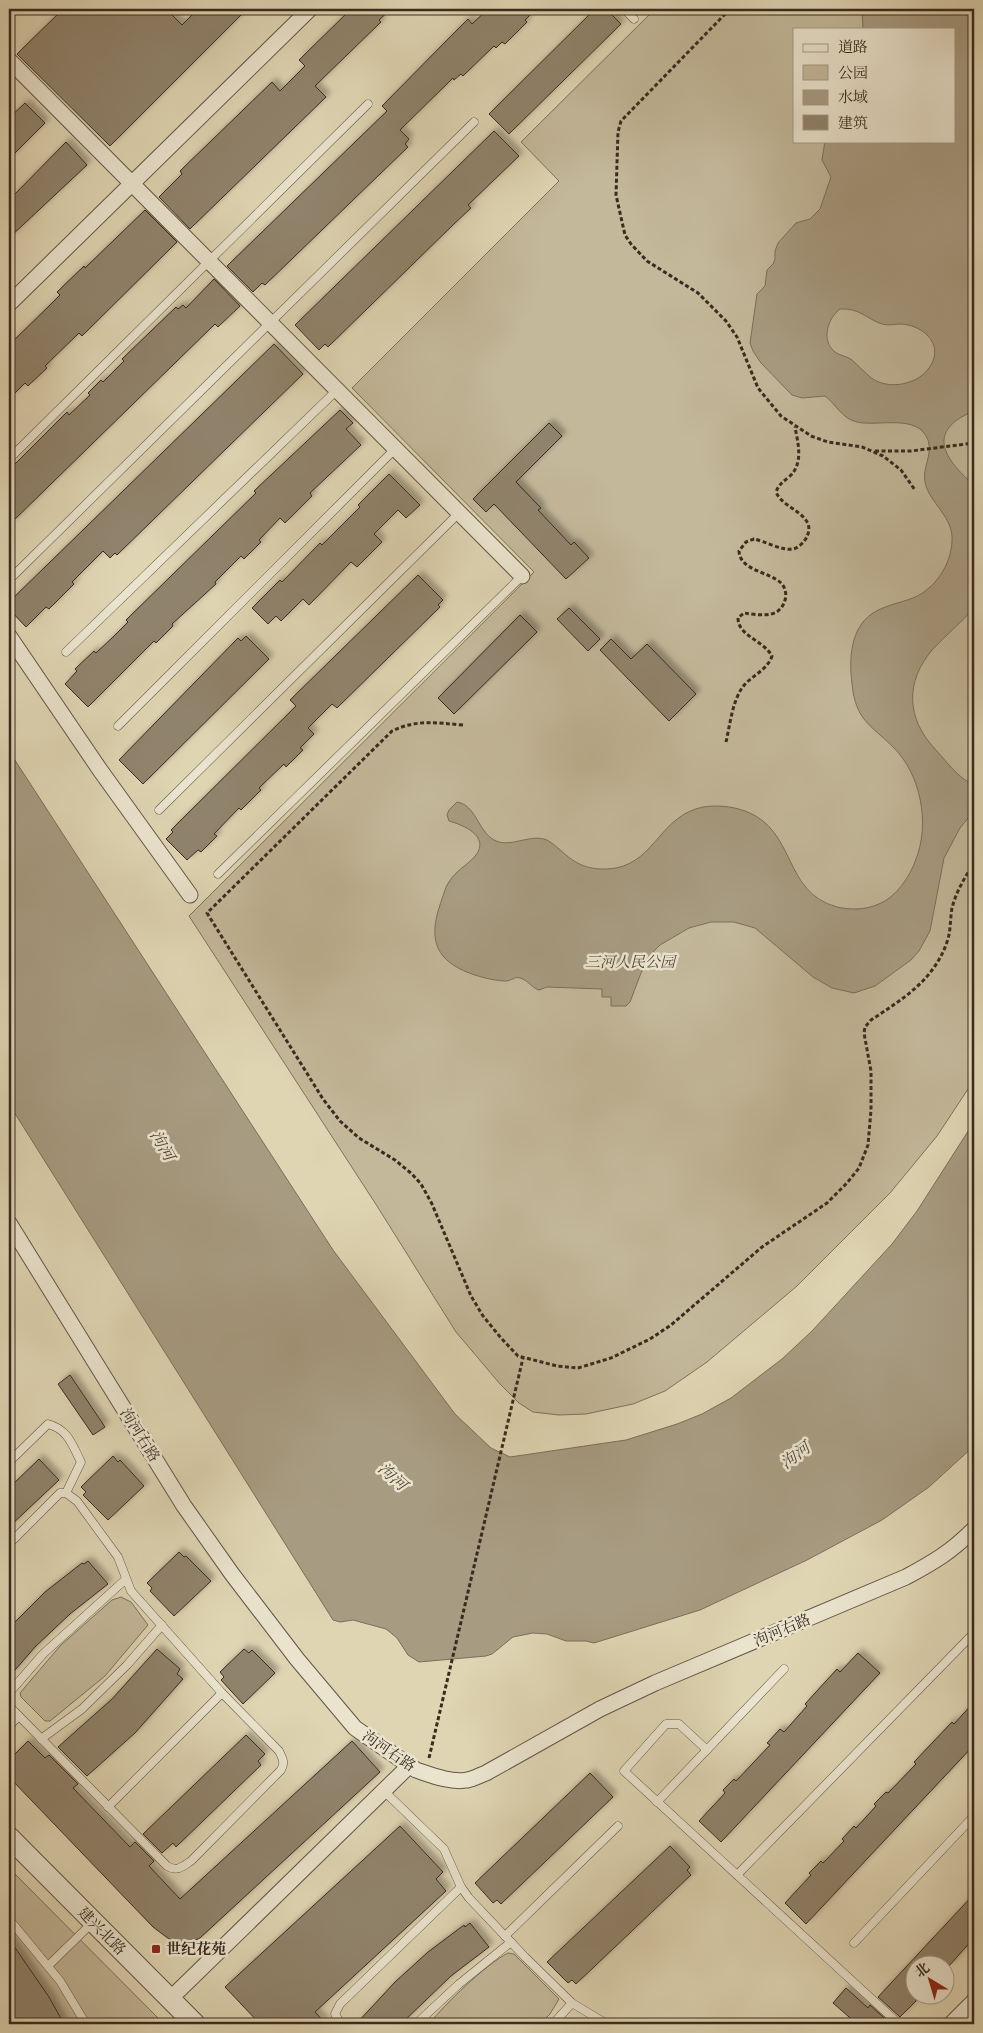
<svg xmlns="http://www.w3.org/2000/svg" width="983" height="2033" viewBox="0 0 983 2033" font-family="'IM FELL Great Primer','Noto Serif SC',serif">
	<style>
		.green { fill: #c3b89a; stroke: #7e715d; fill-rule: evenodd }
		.water { fill: #a79b81; stroke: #7b6e5a; fill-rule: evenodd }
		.building { fill: #90836c; stroke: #3a2a20; filter: url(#shadow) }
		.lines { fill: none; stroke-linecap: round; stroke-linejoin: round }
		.service-casing { stroke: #635545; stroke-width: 9 }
		.minor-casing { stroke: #635545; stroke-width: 17 }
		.tertiary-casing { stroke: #635545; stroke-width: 22 }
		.path { stroke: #3a2a20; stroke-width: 3; stroke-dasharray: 4 2.5; stroke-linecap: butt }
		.service { stroke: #eae4ce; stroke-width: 8 }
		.minor { stroke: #eae4ce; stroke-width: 15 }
		.tertiary { stroke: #eae4ce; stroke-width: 20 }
		.poi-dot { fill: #8f2418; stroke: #eae4ce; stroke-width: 2 }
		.labels { text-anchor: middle; stroke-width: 5; stroke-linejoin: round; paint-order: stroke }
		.park-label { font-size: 15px; font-style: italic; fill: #554638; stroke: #eae4ce }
		.street-label { font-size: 15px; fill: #3a2a20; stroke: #eae4ce }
		.poi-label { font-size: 15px; font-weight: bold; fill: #3a2a20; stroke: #eae4ce; text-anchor: start }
		.water-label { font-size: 16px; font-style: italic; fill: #554638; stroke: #eae4ce }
	</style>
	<defs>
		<filter id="shadow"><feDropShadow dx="4.5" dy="-4.5" stdDeviation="2.5" flood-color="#0004"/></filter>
	</defs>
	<rect width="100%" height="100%" fill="#dfd5b3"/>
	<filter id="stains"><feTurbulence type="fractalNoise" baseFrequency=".004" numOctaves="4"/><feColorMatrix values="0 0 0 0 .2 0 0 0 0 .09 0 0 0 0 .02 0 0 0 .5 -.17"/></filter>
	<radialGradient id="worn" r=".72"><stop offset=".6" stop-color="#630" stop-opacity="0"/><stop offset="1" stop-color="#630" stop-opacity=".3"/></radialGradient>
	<g class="green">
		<path d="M655,9H974V1080L937,1136L890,1193L797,1286L707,1362L665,1391L633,1404L586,1414L559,1415L533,1412L519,1403L500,1384L456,1332L377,1206L189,916L534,572L352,388L559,181L521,142ZM794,29H954V141H794Z"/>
		<path d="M121,1597L131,1602L148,1625L105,1676L50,1721H45L21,1697L20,1693L60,1646L112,1600Z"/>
		<path d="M9,1868L164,2024H9Z"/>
		<path d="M508,1953L514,1954L559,1999L550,2014L540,2024H429C445,2004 485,1965 508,1953Z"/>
	</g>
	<g class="water">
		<path d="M862,9H974V411C925,431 944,459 974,485V608C961,623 946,635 933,649C905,681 906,718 935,749C947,762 958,778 974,785V815L969,817L960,828L944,858L930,931L919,951L911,960L875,986L854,993L832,988L813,977L755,928L734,922H711L689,928L660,945L652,953L641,973L630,1002L626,1006H611V997H602V989L547,987L539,990C532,988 528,980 520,978C515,976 511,981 506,981C492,981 467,974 455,966C428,950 433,924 442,899C444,894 445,887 449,882C455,871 468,865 476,855C490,836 463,825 449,821L447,815L449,810L457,802C476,805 478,831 494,840C510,849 530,833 547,840C554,844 560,850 566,855C581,868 597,871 616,868C656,860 660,816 703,807C717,805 731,806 745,811C797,830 782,892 837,907C850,910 866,910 879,904C896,897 910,877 916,859C930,824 921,774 893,747C870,724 856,721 852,684C849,659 850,628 873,613C886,605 900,603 913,598C935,589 951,565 952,541C954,517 929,503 925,482C922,468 933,455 928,440C918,413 878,427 857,422C842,419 836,404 825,396L802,398L792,395L761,363L753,351L750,343L757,294L765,286L767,270L773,264L775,259V251L778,243L796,223L810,219L820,209L831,177L822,160L825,141H954V29H863ZM840,309C860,308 865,318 882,324C889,326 895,324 901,324C920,325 941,340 933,361C930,369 921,378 912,381C898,387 880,386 869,376C863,371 858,365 852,360C847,356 840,356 835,352C821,341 827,319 840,309Z"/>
		<path d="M9,751L333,1250L455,1414L491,1448L510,1457L626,1440L677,1424L702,1414L731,1398L782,1359L812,1331L892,1244L917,1211L974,1122V1446L929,1487L882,1520L807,1560L700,1610L594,1643L586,1641H566L547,1634L533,1633L513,1637L492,1654L486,1656L419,1662L408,1655L397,1638L386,1629L353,1620L340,1622L333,1620L9,1104Z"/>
	</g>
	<g class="building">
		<path d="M63,9H166L182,25L198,9H247L110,146L17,54Z"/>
		<path d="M351,9H391L379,20L381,22L315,86L326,97L190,229L159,197L182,174L180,171L272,82L280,91L305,66L299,60Z"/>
		<path d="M488,9H536L525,20L527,22L505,44L502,42L496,48L494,46L463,76L461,74L454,80L453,78L400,130L409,139L405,144L408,147L265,285L262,283L253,292L227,266L387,111L382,106L451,36L468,19L472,24Z"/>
		<path d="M595,9H606L621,24L509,134L489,114Z"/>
		<path d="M25,103L45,123L9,159V118Z"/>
		<path d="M494,131L519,156L468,205L471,208L454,224L328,347L325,344L319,350L295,325Z"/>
		<path d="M66,142L87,165L9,238V200Z"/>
		<path d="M145,210L177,242L82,336L79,333L45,366L47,368L28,386L25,383L9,399V345L51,304L60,295L57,292L84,266L85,268Z"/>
		<path d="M214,279L240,306L218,327L215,324L9,525V474L13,470L11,468L67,412L69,415L90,395L88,393L101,380L103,382L124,361L122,359L176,307L178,309L183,305L186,308Z"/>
		<path d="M274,344L303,374L117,555L115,553L110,558L103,551L72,582L74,584L49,609L46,607L26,627L9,609V602Z"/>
		<path d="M340,410L353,423L346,429L361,445L310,493L312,496L285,523L280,518L259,540L261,542L244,559L241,556L215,582L216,584L172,624L173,626L156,643L154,641L88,707L65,684L77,671L75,669L94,651L96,653L113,637L128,622L126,620L256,493L254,491Z"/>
		<path d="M549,423L562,436L516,482L541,508L538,510L571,545L574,542L589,558L566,579L494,504L486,512L473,499Z"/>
		<path d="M389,474L420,505L406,518L398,510L374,534L382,542L357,567L351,562L309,605L303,599L281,621L276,616L268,624L252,608L280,580L282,582L320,543L322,545L360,507L358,505Z"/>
		<path d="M418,575L443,600L438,605L440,607L337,708L332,704L308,728L314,734L300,748L303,750L286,767L284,764L259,788L261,790L241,810L239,808L214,834L217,836L201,852L198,850L187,860L166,839L173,832L171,830L296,706L290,700Z"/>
		<path d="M569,608L600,639L588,651L557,619Z"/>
		<path d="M520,615L537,632L454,714L438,698Z"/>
		<path d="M246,636L269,659L143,784L119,760L238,638L241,641Z"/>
		<path d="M611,639L631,659L647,644L696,694L669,721L600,650Z"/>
		<path d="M70,1375L105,1427L93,1435L58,1384Z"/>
		<path d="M113,1456L118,1462L120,1460L144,1486L108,1520L83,1495L86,1492L81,1487Z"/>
		<path d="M39,1459L59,1480L9,1527V1488Z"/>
		<path d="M179,1552L184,1557L186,1556L211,1581L174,1616L150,1591L152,1588L147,1583Z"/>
		<path d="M88,1561L108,1584L70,1614L35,1647L9,1677V1628L45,1592L82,1563L84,1564Z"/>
		<path d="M157,1649L180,1669L177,1674L183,1679L135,1733L87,1776L58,1747L112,1699Z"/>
		<path d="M244,1649L249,1653L252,1650L275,1673L243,1704L221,1680L224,1677L220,1672Z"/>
		<path d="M858,1653L880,1673L721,1842L699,1821L725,1793L723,1790L734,1779L736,1781L770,1745L767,1743L780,1729L784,1732L807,1706L805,1704L837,1669L840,1672Z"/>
		<path d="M974,1702V1745L806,1924L785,1903L811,1875L809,1873L821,1861L823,1863L844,1841L842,1839L854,1826L856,1828L876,1806L874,1804L886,1792L888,1793L916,1764L914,1762L952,1722L954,1724Z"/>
		<path d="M246,1735L265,1754L258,1761L261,1765L176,1847L173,1843L162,1853L143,1834Z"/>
		<path d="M28,1741L45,1758L49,1755L78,1784L73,1788L130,1847L135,1842L154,1861L149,1866L180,1899L352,1741L380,1772L200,1938L187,1944L169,1939L153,1927L9,1777V1760Z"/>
		<path d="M590,1773L613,1797L501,1904L497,1900L493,1903L475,1883Z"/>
		<path d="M400,1826L443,1872L436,1879L446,1891L315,2012L326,2024H260L225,1987Z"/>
		<path d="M670,1846L690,1867L687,1870L691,1875L576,1984L572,1980L568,1983L547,1962Z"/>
		<path d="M974,1894V1938L949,1966H916V2001L900,2017L878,1997Z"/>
		<path d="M470,1923L489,1947L451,1976L401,2024H356L395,1982L428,1952L464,1925L465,1927Z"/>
		<path d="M9,1939L49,1997L64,2024H9Z"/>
		<path d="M846,1988L868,2008L870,2005L891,2024H857L833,2003Z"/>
	</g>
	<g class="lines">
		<g class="service-casing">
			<g id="service">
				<path d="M624,9L634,19"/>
				<path d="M9,459L368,104"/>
				<path d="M13,576L474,122"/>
				<path d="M66,652L337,390"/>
				<path d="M118,726L395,449"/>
				<path d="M159,810L459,513"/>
				<path d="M218,874L522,576"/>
				<path d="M9,1462L48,1424C69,1430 72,1445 81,1462L66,1493"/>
				<path d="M9,1544L60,1493H66L77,1501L118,1557L131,1591L222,1693L279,1751C283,1759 285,1763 281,1770L191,1861C182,1867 177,1872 167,1866L9,1706"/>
				<path d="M9,1693L43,1654L126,1579"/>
				<path d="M9,1726L19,1716"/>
				<path d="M41,1739L82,1709L127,1665L162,1625"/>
				<path d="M707,1750L679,1724H666L624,1771L899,2024"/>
				<path d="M384,1791L444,1849L461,1887L469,1898L525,1957L572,2003L607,2024"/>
				<path d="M657,1802L784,1669"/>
				<path d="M108,1807L222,1693"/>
				<path d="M737,1875L974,1633"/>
				<path d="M9,1919L60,1981L86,2024"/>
				<path d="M505,1936L618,1826"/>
				<path d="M854,1943L974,1816"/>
				<path d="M48,1966L93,1922"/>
				<path d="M341,2024L335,2014L340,2004L461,1887"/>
				<path d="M416,2024L459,1984L511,1942"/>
				<path d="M553,2024L572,2003"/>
			</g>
		</g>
		<g class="minor-casing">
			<g id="minor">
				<path d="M9,60L522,576"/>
				<path d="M9,304L310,9"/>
				<path d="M9,636L100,770L190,895"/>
				<path d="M9,1223L184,1506L232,1574L297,1659L355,1728L416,1770C431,1775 451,1783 467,1780C474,1779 480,1775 486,1773L600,1709L655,1683L906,1577C934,1562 951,1552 974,1529"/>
				<path d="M170,1999L409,1766"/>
				<path d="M951,2024L974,2001"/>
			</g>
		</g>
		<g class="tertiary-casing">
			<path id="tertiary" d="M9,1837L195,2024"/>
		</g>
		<g class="path">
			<path d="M730,9L621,121L618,132L616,195L625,235L631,244L647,261L698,293L726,321L737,337L758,388L781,416L811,436L828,442L862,447L883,456L901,470L915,490"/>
			<path d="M875,451H911L974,443"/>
			<path d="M463,725C436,723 417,719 392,731L207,913L323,1099L340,1121L359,1138L395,1160L412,1174L421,1184L432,1204L471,1296L483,1316L501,1338L518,1356L557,1366L578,1368L611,1358L650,1339L671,1325L762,1247L827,1203L847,1183L859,1168L868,1145L871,1110V1071L864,1033L865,1027L871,1020C903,999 934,980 947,942C951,931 950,919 952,908C956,892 965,877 974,863"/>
			<path d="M726,742C730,725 732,703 742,688C750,676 767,671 772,656C763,640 738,636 738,618L744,613C752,614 763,616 771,614C784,612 791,593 781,583C770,572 740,571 739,551L746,542L754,539C764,541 783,551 792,549C797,549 802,544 805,540C821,515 783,510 776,492C779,484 783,482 789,477C804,464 798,443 795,427"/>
			<path d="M429,1758L523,1358"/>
		</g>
		<use href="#service" class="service"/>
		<use href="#minor" class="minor"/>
		<use href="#tertiary" class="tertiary"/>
	</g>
	<rect class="poi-dot" x="151" y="1944" width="10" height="10" rx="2.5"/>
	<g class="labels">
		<g class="park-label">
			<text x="630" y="967">三河人民公园</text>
		</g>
		<g class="street-label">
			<text transform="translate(140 1435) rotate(58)" y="5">泃河右路</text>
			<text transform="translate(782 1630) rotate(-23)" y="5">泃河右路</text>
			<text transform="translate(389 1751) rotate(34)" y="5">泃河右路</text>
			<text transform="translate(102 1931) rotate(45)" y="5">建兴北路</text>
		</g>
		<g class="poi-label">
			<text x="166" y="1954">世纪花苑</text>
		</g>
		<g class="water-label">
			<text transform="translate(163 1145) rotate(60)" y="6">泃河</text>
			<text transform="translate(795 1455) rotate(-37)" y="6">泃河</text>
			<text transform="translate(393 1476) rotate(42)" y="6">泃河</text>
		</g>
	</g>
	<rect width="983" height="2033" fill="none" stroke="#dfd5b3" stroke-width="30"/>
	<rect x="10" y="10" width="963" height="2013" fill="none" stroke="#3a2a20" stroke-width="2.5"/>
	<rect x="15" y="15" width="953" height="2003" fill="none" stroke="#3a2a20"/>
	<rect x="793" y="28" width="162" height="115" fill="#eae4ce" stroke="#a49a88"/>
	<rect x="803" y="44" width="25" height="8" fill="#eae4ce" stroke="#a49a88"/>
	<text x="838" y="52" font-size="15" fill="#3a2a20">道路</text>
	<rect x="803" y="65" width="25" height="15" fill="#c3b89a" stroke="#a49a88"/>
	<text x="838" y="78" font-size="15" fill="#3a2a20">公园</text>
	<rect x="803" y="90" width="25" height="15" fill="#a79b81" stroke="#a49a88"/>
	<text x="838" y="102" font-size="15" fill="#3a2a20">水域</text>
	<rect x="803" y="115" width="25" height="15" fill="#90836c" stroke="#a49a88"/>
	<text x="838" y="128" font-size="15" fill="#3a2a20">建筑</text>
	<g transform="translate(930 1980) rotate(322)"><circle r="24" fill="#eae4ce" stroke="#a49a88"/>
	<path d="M0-4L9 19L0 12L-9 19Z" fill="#8f2418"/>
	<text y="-8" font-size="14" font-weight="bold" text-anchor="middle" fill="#3a2a20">北</text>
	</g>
	<rect width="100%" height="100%" filter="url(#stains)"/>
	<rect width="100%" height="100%" fill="url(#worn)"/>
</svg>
